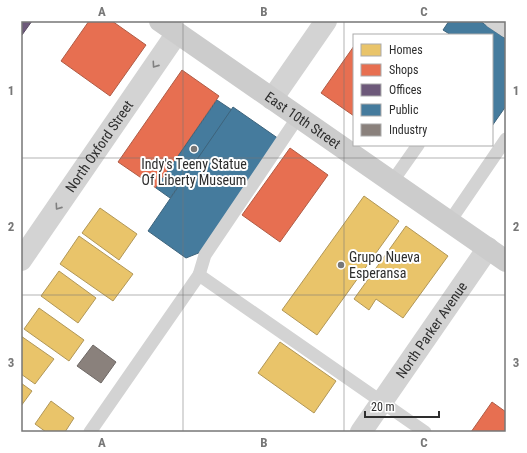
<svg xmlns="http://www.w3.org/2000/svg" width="527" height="453" viewBox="0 0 527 453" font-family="'Roboto Condensed',sans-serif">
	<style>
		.homes { fill: #e9c46a; stroke: #b19758 }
		.shops { fill: #e76f51; stroke: #b05c46 }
		.offices { fill: #6d597a; stroke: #5a4c63 }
		.public { fill: #457b9d; stroke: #3e647c }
		.industry { fill: #8a817c; stroke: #6e6865 }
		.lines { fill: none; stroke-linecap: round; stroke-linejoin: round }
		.lane { stroke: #d3d3d3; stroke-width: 13 }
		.street { stroke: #d3d3d3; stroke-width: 22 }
		.secondary { stroke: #ccc; stroke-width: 22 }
		.oneway { stroke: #808080 }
		.grid { fill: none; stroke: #777; stroke-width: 1; stroke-opacity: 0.55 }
		.poi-dot { fill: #777; stroke: #fff; stroke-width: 1.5 }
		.labels { text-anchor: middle; stroke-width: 4; stroke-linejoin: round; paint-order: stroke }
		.street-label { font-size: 14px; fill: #2e2e2e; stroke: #fff }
		.poi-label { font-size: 14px; fill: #2e2e2e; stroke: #fff }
		.neatline { fill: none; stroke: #777; stroke-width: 1.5 }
		.grid-label { font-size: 13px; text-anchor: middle; font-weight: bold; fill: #777 }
	</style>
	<rect width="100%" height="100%" fill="#fff"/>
	<g class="homes">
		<path d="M364,196L399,221L317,335L282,310Z"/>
		<path d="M100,208L137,234L119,260L82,233Z"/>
		<path d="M406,226L448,256L403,318L376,299L369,310L354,299Z"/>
		<path d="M79,236L133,274L113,301L60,264Z"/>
		<path d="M59,271L96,298L78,323L41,296Z"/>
		<path d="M39,308L84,340L69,361L24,329Z"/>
		<path d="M21,336L54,359L35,384L21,374Z"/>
		<path d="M280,342L336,381L314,413L258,373Z"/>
		<path d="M21,383L32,391L21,406Z"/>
		<path d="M51,401L74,418L65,432H46L35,424Z"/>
	</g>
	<g class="shops">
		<path d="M89,21H112L146,45L110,96L61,61Z"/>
		<path d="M354,46V116L321,93Z"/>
		<path d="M182,70L219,96L156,188L118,162Z"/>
		<path d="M290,148L328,175L280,242L242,215Z"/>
		<path d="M492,402L506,412V432H471Z"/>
	</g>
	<path class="offices" d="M21,21H32L22,35L21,34Z"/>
	<g class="public">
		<path d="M449,21H480L506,39V106L492,126V35H451L443,30Z"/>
		<path d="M217,100L232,110L170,198L156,188Z"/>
		<path d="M233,107L279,139L201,252L186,258L148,231Z"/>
	</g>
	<path class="industry" d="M93,345L116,362L101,383L77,366Z"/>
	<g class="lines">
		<g class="lane">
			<path d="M491,21L506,31"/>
			<path d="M392,182L418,145"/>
			<path d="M450,221L506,139"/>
			<path d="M199,275L205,255L298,117"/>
			<path d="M90,432L199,275L425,432"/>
		</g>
		<g class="street">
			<path d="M272,99L326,21"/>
			<path id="s1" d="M21,260L177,33"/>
			<path id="s2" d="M361,432L488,248"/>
		</g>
		<path class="secondary" id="s3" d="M160,21L506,261"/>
	</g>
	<defs><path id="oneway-chevron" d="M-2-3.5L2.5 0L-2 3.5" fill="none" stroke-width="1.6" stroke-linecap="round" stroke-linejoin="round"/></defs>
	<g class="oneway">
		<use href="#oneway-chevron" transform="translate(155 65) rotate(125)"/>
		<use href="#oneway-chevron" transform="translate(58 207) rotate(125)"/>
	</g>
	<path class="grid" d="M183,21V432M344,21V432M21,158H506M21,295H506"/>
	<g class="poi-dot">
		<circle cx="194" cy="149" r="4"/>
		<circle cx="341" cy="265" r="4"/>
	</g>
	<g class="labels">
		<g class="street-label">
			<text dy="5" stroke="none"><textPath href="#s3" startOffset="174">East 10th Street</textPath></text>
			<text dy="5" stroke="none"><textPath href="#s1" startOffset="138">North Oxford Street</textPath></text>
			<text dy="5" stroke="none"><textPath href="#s2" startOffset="124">North Parker Avenue</textPath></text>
		</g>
		<g class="poi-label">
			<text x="194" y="169">Indy's Teeny Statue<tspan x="194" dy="16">Of Liberty Museum</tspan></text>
			<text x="349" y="262" text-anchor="start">Grupo Nueva<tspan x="349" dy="16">Esperansa</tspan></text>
		</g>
	</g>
	<rect width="527" height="453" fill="none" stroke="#ffffff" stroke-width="44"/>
	<rect x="353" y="34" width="140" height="112" fill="#ffffff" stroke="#ababab"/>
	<rect x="361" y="44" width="20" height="12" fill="#e9c46a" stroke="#ababab"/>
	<text x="389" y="54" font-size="12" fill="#2e2e2e">Homes</text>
	<rect x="361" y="64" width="20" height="12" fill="#e76f51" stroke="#ababab"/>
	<text x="389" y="74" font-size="12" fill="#2e2e2e">Shops</text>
	<rect x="361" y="84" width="20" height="12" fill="#6d597a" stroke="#ababab"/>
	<text x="389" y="94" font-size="12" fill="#2e2e2e">Offices</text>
	<rect x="361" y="104" width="20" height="12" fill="#457b9d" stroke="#ababab"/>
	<text x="389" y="114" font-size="12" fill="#2e2e2e">Public</text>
	<rect x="361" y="124" width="20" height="12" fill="#8a817c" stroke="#ababab"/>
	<text x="389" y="134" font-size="12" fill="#2e2e2e">Industry</text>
	<path d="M365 411v6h74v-6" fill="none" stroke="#2e2e2e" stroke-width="2"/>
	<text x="371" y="411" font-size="12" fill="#2e2e2e" stroke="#ffffff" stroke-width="3" paint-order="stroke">20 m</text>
	<rect x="22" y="22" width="483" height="409" class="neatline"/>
	<g class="grid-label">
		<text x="102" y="16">A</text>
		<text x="264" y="16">B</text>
		<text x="424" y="16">C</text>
		<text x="11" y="95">1</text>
		<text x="516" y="95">1</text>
		<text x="11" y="231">2</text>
		<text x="516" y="231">2</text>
		<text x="11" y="367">3</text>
		<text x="516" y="367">3</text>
		<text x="102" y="447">A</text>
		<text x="264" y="447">B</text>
		<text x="424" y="447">C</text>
	</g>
</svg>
